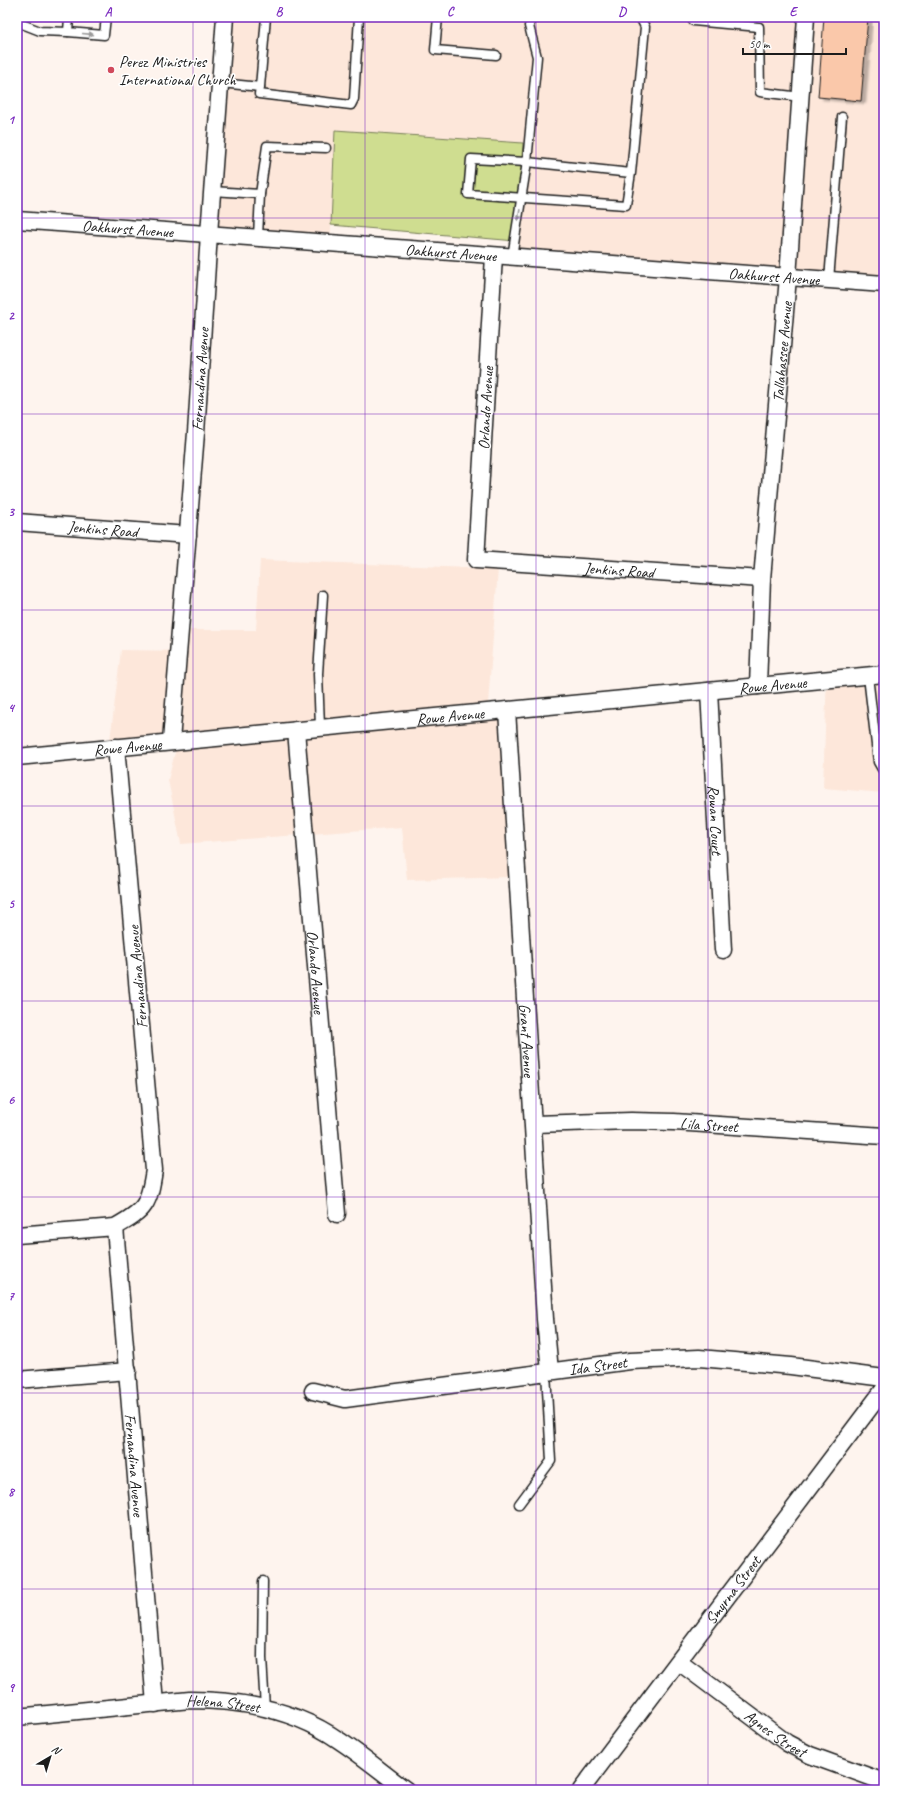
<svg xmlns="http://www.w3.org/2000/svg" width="901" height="1807" viewBox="0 0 901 1807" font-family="Caveat,sans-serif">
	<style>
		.built { fill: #fde7da }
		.green { fill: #cfdd90; stroke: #767c56 }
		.building { fill: #fac8aa; stroke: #1c1c1c; filter: url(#shadow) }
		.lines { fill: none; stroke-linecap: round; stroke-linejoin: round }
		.lane-casing { stroke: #1c1c1c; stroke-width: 11 }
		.street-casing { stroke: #1c1c1c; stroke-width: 19 }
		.lane { stroke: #fff; stroke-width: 8 }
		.street { stroke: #fff; stroke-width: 16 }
		.oneway { fill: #999 }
		.grid { fill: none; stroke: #7b2cbf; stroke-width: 1; stroke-opacity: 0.55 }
		.poi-dot { fill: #d1495b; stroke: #fff; stroke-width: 1.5 }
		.labels { text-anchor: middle; stroke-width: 3; stroke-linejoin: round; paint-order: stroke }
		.poi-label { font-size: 16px; fill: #1c1c1c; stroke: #fff; text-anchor: start }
		.street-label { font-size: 16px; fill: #1c1c1c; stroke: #fff }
		.neatline { fill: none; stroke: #7b2cbf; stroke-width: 1.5 }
		.grid-label { font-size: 13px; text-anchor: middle; font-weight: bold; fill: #7b2cbf }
	</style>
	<defs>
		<filter id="shadow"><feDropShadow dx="4.5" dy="2.5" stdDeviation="1" flood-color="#0004"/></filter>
	</defs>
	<rect width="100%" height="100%" fill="#fef4ee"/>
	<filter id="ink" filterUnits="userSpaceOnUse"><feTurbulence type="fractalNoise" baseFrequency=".025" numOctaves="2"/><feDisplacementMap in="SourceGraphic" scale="8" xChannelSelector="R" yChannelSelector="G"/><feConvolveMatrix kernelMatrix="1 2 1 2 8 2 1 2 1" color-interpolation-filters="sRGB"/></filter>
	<g filter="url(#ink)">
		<g class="built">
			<path d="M217,17H884V291L515,262L523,143L335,130L330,251L203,240Z"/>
			<path d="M260,560L498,569L488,704H501L510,877L407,880L402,827L181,844L168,780L180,733L110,741L121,650L184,651L186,630H256Z"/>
			<path d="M884,668V793L823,788L827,673Z"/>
		</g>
		<path class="green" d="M335,130L523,143L516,241L331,225Z"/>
		<path class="building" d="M824,17H868L861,101L818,97Z"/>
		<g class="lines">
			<g class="lane-casing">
				<g id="lane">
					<path d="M69,17L68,32L104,35L106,17"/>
					<path d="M438,17L435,50L496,55"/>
					<path d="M694,17L693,21L759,27L760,92L801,97"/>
					<path d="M17,22L40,31L68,32"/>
					<path d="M221,83L260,87L266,17"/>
					<path d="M260,87L259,94L351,105L354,99L359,17"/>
					<path d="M631,173L626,205L468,194L471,159L527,162L631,173L645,27L640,17"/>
					<path d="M212,191L260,194"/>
					<path d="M258,237L260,194L267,146L326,148"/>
					<path d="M512,257L527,162L537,57L529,26L531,17"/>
					<path d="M829,280L842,117"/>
					<path d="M868,676L878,762L882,769L884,770"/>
					<path d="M320,727L318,674L323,595"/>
					<path d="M519,1504L551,1461L546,1372"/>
					<path d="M263,1581L262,1658L265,1708"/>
				</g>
			</g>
			<g class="street-casing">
				<g id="street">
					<path id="s1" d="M17,220L884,284"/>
					<path id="s2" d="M494,256L476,560L762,579"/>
					<path id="s3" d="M17,522L188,535"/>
					<path id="s4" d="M758,686L762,579L788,277L806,17"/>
					<path id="s5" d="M709,691L723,950"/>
					<path id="s6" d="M507,710L545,1319L550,1371"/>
					<path id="s7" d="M296,730L337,1214"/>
					<path id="s8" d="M171,741L196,433L209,234L225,17"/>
					<path id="s9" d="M17,757L884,674"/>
					<path id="s10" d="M534,1124L631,1121L674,1122L884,1136"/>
					<path id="s11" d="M115,1227L155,1704"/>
					<path d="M17,1235L115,1227C146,1210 149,1204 154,1170L116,747"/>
					<path d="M17,1380L128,1371"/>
					<path id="s12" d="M313,1391L345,1399L630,1361L699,1358L791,1366L884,1378"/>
					<path id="s13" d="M679,1662L787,1743L810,1755L884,1782"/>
					<path id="s14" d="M17,1717L190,1700C243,1700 296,1710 340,1741C363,1756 384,1774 406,1790"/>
					<path id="s15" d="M581,1790L884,1389"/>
				</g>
			</g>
			<use href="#lane" class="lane"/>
			<use href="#street" class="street"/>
		</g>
		<defs><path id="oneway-solid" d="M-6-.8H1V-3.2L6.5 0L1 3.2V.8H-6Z"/></defs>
		<g class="oneway">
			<use href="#oneway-solid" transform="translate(88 34) rotate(5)"/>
			<use href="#oneway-solid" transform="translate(519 215) rotate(99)"/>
		</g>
	</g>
	<path class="grid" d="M193,17V1790M365,17V1790M536,17V1790M708,17V1790M17,218H884M17,414H884M17,610H884M17,806H884M17,1001H884M17,1197H884M17,1393H884M17,1589H884"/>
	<circle class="poi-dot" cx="111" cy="70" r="4"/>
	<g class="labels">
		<g class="poi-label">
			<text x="119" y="67">Perez Ministries<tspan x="119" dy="18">International Church</tspan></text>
		</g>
		<g class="street-label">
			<text dy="6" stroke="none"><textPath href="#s1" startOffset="111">Oakhurst Avenue</textPath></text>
			<text dy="6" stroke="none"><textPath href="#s1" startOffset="435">Oakhurst Avenue</textPath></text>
			<text dy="6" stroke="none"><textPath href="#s1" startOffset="759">Oakhurst Avenue</textPath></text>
			<text dy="6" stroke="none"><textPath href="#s4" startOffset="335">Tallahassee Avenue</textPath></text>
			<text dy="6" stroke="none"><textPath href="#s8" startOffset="363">Fernandina Avenue</textPath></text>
			<text transform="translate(485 408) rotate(-87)" y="6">Orlando Avenue</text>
			<text dy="6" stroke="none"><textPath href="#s3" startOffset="86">Jenkins Road</textPath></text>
			<text dy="6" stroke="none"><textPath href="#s2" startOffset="448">Jenkins Road</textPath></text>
			<text dy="6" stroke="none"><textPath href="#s9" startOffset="759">Rowe Avenue</textPath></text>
			<text dy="6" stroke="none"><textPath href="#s9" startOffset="435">Rowe Avenue</textPath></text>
			<text dy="6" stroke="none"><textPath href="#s9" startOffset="111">Rowe Avenue</textPath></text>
			<text dy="6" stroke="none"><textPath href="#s5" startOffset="129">Rowan Court</textPath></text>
			<text dy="6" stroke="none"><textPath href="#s7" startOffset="243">Orlando Avenue</textPath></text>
			<text transform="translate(137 977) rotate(-95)" y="6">Fernandina Avenue</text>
			<text dy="6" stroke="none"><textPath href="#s6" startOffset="331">Grant Avenue</textPath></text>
			<text dy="6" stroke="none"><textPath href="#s10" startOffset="175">Lila Street</textPath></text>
			<text dy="6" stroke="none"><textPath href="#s12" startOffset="288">Ida Street</textPath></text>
			<text dy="6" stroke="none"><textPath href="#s11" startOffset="239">Fernandina Avenue</textPath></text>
			<text dy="6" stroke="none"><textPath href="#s15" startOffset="251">Smyrna Street</textPath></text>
			<text dy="6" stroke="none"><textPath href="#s14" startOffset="207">Helena Street</textPath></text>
			<text dy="6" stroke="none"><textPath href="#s13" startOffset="120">Agnes Street</textPath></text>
		</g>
	</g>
	<rect width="901" height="1807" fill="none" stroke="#fff" stroke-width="44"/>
	<g transform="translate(50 1757) rotate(38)" stroke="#ffffff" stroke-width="3" paint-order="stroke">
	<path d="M0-3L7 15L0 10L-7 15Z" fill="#1c1c1c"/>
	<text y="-6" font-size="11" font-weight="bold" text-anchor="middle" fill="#1c1c1c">N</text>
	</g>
	<path d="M743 48v6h103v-6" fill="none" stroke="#1c1c1c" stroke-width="2"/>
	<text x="749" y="48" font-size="12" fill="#1c1c1c" stroke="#ffffff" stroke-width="3" paint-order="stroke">50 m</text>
	<rect x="22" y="22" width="857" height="1763" class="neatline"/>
	<g class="grid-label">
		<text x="108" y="16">A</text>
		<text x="279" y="16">B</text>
		<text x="450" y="16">C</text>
		<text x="622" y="16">D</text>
		<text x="793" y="16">E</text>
		<text x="11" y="124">1</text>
		<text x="11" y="320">2</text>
		<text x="11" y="516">3</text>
		<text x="11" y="712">4</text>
		<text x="11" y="908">5</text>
		<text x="11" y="1104">6</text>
		<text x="11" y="1300">7</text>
		<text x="11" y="1496">8</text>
		<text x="11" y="1692">9</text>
	</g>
</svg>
